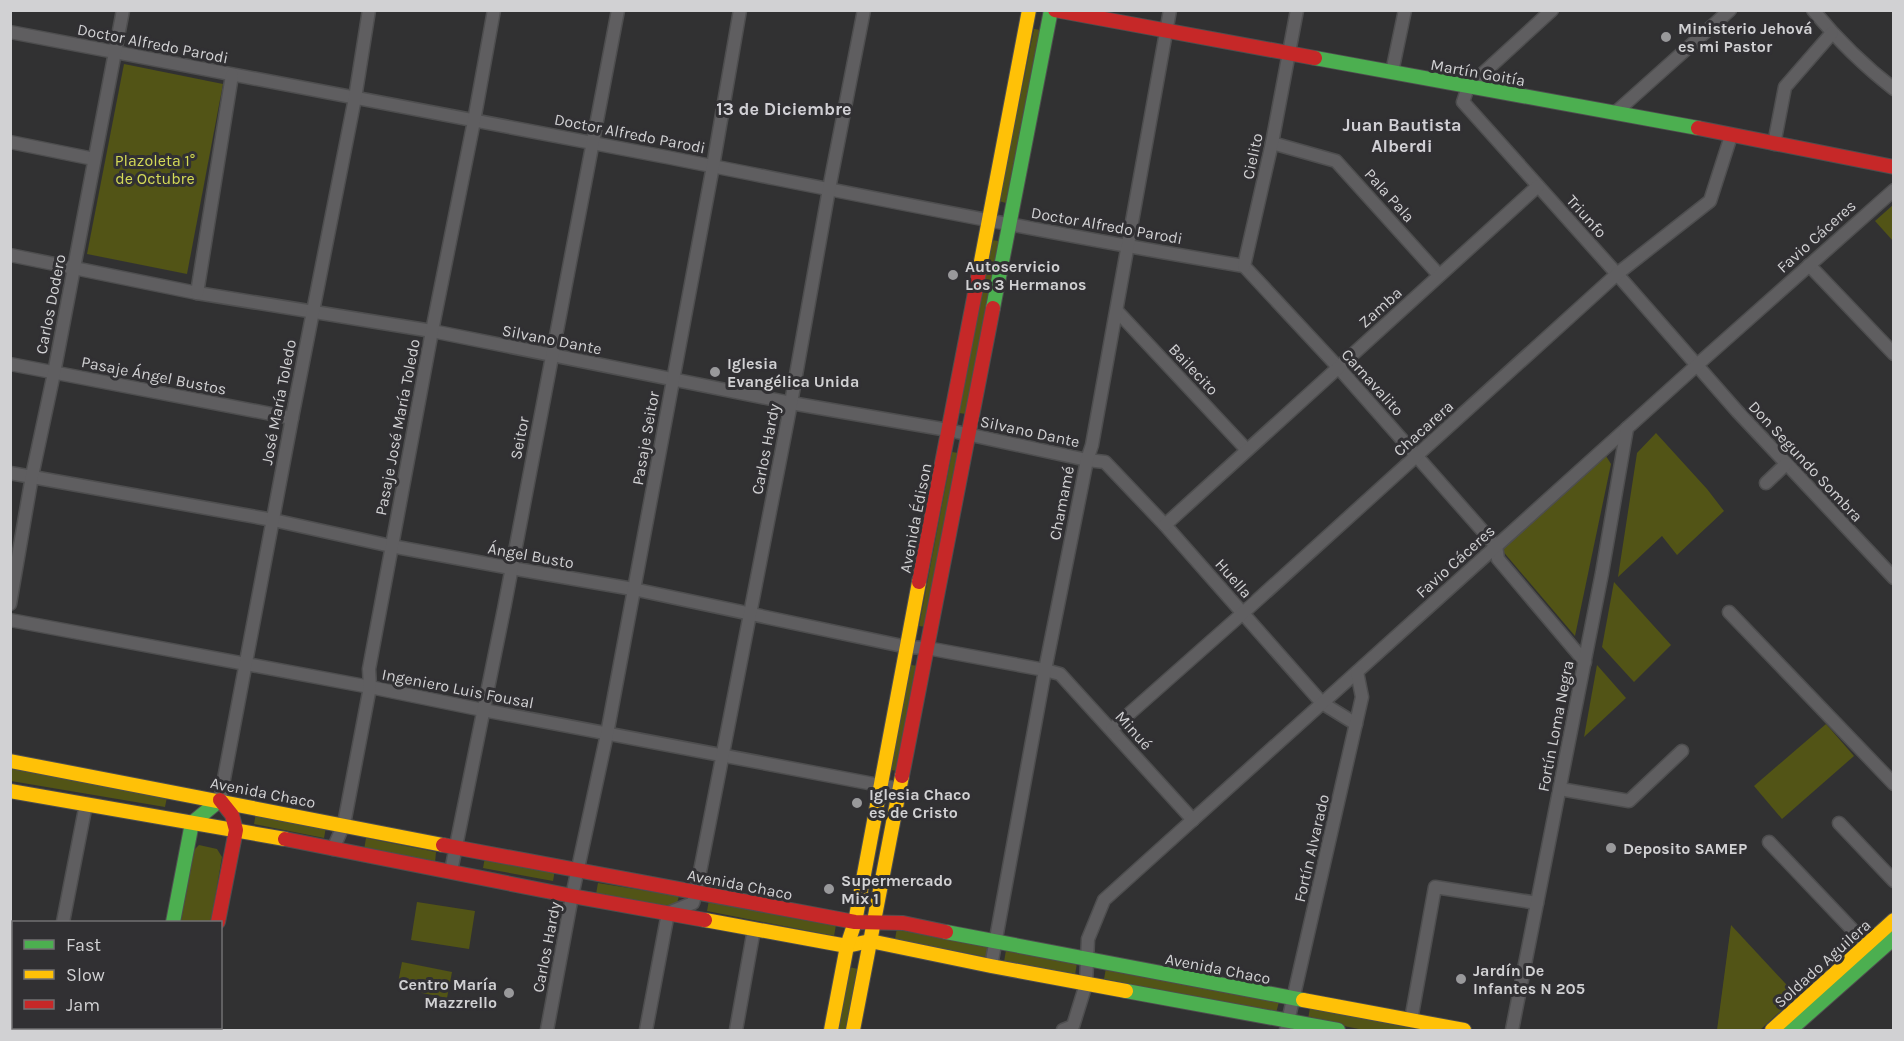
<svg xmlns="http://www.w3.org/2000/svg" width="1904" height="1041" viewBox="0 0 1904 1041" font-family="Karla,sans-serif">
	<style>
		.green { fill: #525416 }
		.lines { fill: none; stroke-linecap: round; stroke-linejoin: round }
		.street-casing { stroke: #4e4e4f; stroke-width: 15 }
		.fast-casing { stroke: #4e4e4f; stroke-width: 16 }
		.slow-casing { stroke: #4e4e4f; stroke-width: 16 }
		.jam-casing { stroke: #4e4e4f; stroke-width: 16 }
		.street { stroke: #5f5e60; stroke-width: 12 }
		.fast { stroke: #4caf50; stroke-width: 14 }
		.slow { stroke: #ffc107; stroke-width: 14 }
		.jam { stroke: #c62828; stroke-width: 14 }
		.poi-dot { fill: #99999b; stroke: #313033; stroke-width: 2 }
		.labels { text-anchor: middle; stroke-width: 6; stroke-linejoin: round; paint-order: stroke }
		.poi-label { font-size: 16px; font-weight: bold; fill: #d1d1d3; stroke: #313033; text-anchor: start }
		.street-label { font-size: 16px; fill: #d1d1d3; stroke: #313033 }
		.park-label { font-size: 16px; fill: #d4da57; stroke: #313033 }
		.neighbourhood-label { font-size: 18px; font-weight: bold; fill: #d1d0d5; stroke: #313033 }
	</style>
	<rect width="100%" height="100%" fill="#313132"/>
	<g class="green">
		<path d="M1034,29L1041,30L1006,203L999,201Z"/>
		<path d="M124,64L223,84L187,274L87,254Z"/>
		<path d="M1893,205V241L1875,221Z"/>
		<path d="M991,240L999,241L966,414L959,413Z"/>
		<path d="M1656,433L1707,489L1724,511L1677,555L1662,536L1618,577L1637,453Z"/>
		<path d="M952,452L958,453L926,627L919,626Z"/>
		<path d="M1606,456L1611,464L1575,636L1501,549Z"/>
		<path d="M1614,582L1671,645L1634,682L1602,647Z"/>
		<path d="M911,665L918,666L897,771L891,770Z"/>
		<path d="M1597,665L1626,698L1584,737Z"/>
		<path d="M1826,724L1854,756L1782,819L1754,786Z"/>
		<path d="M10,768L167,797L165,807L11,781Z"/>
		<path d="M256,813L326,827L324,838L254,824Z"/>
		<path d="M366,838L436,852L435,863L364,850Z"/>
		<path d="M199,845L217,849L222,857L211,922H178L192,852Z"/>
		<path d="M485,857L555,870L553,881L483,868Z"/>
		<path d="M598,883L679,896L676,907L596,894Z"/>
		<path d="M709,900L836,925L834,936L707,911Z"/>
		<path d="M417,902L475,911L469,949L411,940Z"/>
		<path d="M1731,925L1797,996L1760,1030H1717Z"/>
		<path d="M897,928L988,946L986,957L895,939Z"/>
		<path d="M1006,950L1077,963L1075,975L1004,962Z"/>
		<path d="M402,962L452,972L447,998L397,988Z"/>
		<path d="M849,967L858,969L846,1030H836Z"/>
		<path d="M1106,968L1279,1002L1276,1013L1104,979Z"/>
		<path d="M1310,1008L1421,1030H1364L1308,1019Z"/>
	</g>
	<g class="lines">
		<g class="street-casing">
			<g id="street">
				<path d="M1552,10L1468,87L1463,102L1617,274L1737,411L1894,578"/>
				<path d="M1813,10C1837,39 1864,66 1894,89"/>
				<path d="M10,32C228,73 445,114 661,156C855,194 1049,234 1244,266"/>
				<path d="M1392,72L1405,10"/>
				<path d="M1616,112L1730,10"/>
				<path d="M10,142L94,159"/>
				<path d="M1272,143L1336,161L1439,275"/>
				<path d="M1774,144L1785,87L1832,33"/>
				<path d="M10,255L197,293L432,331L791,403L948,430L1087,460L1105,462L1165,525L1322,703L1356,724"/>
				<path d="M1809,265L1894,354"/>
				<path d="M1244,266L1338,367L1496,546L1498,559L1585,662"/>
				<path d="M1244,266L1272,143L1297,10"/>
				<path d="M197,293L232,75"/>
				<path d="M1117,311L1247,450"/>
				<path d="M10,364L292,418"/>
				<path d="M10,473L273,520L391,546L511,568L633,589L907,647L927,648L1045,670L1060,674L1193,820"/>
				<path d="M1766,483L1786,464"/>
				<path d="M1165,525L1538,186"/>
				<path d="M10,604L32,476L54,373L123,10"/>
				<path d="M1729,612L1894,784"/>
				<path d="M10,620L370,687L483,710L900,789"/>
				<path d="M1112,729L1243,613L1617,274L1710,201L1731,136"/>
				<path d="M1560,789L1629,801L1682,751"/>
				<path d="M220,800L292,418L355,98L369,10"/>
				<path d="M1839,823L1894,881"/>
				<path d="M1769,842L1867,945"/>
				<path d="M333,849L344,824L370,687L369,669L432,331L474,121L494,10"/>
				<path d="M451,871L504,609L618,10"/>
				<path d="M63,922L86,804"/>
				<path d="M991,966L1045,670L1087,460L1092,445L1170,10"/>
				<path d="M10,1007L14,1008"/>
				<path d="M1411,1020L1435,887L1537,903"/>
				<path d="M117,1028L133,1030"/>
				<path d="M43,1030L44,1028"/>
				<path d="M547,1030L572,896L607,734L713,166L740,10"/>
				<path d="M646,1030L668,913L693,903L696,892L791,403L829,189L864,10"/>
				<path d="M736,1030L754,929"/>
				<path d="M1063,1030L1073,1026L1086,984L1088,939L1104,900L1697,365L1894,190"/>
				<path d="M1286,1030L1362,697L1357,672"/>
				<path d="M1512,1030L1602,573L1627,428"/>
			</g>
		</g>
		<g class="fast-casing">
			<g id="fast">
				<path d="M1315,58L1698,128"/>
				<path d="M993,308L1051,10"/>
				<path d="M173,922L192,823L220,800"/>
				<path d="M946,932L1303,1000"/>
				<path d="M1126,991L1338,1030"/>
				<path d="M154,1028V1030"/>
				<path d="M1790,1030L1894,938"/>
			</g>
		</g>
		<g class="slow-casing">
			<g id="slow">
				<path d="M979,272L1029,10"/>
				<path d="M10,761L443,845"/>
				<path d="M10,791L285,839"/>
				<path d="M705,920L847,946L870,941L991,966L1126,991"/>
				<path d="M1303,1000L1464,1030"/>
				<path d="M831,1030L847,946L855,922L919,582"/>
				<path d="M853,1030L902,776"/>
				<path d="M1772,1030L1894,920"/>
			</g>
		</g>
		<g class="jam-casing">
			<g id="jam">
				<path d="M1055,10L1315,58"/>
				<path d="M1698,128L1894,167"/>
				<path d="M919,582L979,272"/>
				<path d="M902,776L993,308"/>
				<path d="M285,839L572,896L705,920"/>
				<path d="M443,845L855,922L903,923L946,932"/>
				<path d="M218,922L236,830L232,815L220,800"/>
				<path d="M196,1028V1030"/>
			</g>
		</g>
		<use href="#street" class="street"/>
		<use href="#fast" class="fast"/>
		<use href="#slow" class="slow"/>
		<use href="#jam" class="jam"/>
	</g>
	<g class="poi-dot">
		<circle cx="1666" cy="37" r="6"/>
		<circle cx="953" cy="275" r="6"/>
		<circle cx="715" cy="372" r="6"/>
		<circle cx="857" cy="803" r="6"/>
		<circle cx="1611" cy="848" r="6"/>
		<circle cx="829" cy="889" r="6"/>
		<circle cx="1461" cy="979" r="6"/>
		<circle cx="509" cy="993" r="6"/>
	</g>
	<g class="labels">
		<g class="poi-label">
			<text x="1678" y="34">Ministerio Jehová<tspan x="1678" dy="18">es mi Pastor</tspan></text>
			<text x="965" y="272">Autoservicio<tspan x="965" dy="18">Los 3 Hermanos</tspan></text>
			<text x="727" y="369">Iglesia<tspan x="727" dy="18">Evangélica Unida</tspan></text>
			<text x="869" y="800">Iglesia Chaco<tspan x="869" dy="18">es de Cristo</tspan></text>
			<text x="1623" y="854">Deposito SAMEP</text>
			<text x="841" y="886">Supermercado<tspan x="841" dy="18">Mix 1</tspan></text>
			<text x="1473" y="976">Jardín De<tspan x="1473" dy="18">Infantes N 205</tspan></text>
			<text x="497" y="990" text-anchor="end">Centro María<tspan x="497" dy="18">Mazzrello</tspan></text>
		</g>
		<g class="street-label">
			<text transform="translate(153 43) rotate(11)" y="6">Doctor Alfredo Parodi</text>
			<text transform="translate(1478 72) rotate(10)" y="6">Martín Goitía</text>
			<text transform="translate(630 133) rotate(11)" y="6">Doctor Alfredo Parodi</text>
			<text transform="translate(1252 156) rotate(-78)" y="6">Cielito</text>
			<text transform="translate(1390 195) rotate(48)" y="6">Pala Pala</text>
			<text transform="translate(1587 216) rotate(48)" y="6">Triunfo</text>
			<text transform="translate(1107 225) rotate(10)" y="6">Doctor Alfredo Parodi</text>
			<text transform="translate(1816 236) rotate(-42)" y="6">Favio Cáceres</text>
			<text transform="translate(50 304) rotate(-79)" y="6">Carlos Dodero</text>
			<text transform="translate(1380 307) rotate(-42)" y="6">Zamba</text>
			<text transform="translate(552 339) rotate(11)" y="6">Silvano Dante</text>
			<text transform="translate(1194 369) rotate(47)" y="6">Bailecito</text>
			<text transform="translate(154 375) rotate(11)" y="6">Pasaje Ángel Bustos</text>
			<text transform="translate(1373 382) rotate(48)" y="6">Carnavalito</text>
			<text transform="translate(278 402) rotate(-79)" y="6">José María Toledo</text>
			<text transform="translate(397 427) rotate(-79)" y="6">Pasaje José María Toledo</text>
			<text transform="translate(1423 428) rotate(-42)" y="6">Chacarera</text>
			<text transform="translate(1030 431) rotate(12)" y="6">Silvano Dante</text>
			<text transform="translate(519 438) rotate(-79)" y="6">Seitor</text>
			<text transform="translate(645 438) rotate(-80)" y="6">Pasaje Seitor</text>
			<text transform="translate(765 449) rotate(-79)" y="6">Carlos Hardy</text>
			<text transform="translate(1806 461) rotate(47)" y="6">Don Segundo Sombra</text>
			<text transform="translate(1061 503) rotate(-79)" y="6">Chamamé</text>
			<text transform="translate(915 518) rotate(-79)" y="6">Avenida Édison</text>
			<text transform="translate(531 555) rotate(10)" y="6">Ángel Busto</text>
			<text transform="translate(1455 561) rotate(-42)" y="6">Favio Cáceres</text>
			<text transform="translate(1234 578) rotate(49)" y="6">Huella</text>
			<text transform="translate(458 688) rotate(11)" y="6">Ingeniero Luis Fousal</text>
			<text transform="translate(1555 726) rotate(-79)" y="6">Fortín Loma Negra</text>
			<text transform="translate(1134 730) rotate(48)" y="6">Minué</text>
			<text transform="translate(263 792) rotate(11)" y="6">Avenida Chaco</text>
			<text transform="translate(1311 848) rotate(-77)" y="6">Fortín Alvarado</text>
			<text transform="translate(740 884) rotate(11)" y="6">Avenida Chaco</text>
			<text transform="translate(546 947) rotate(-79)" y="6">Carlos Hardy</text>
			<text transform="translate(1822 963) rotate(-42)" y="6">Soldado Aguilera</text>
			<text transform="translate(1218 968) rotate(11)" y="6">Avenida Chaco</text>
		</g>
		<g class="park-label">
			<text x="155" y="166">Plazoleta 1°<tspan x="155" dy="18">de Octubre</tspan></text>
		</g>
		<g class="neighbourhood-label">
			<text x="784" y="115">13 de Diciembre</text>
			<text x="1402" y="131">Juan Bautista<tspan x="1402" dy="21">Alberdi</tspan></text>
		</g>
	</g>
	<rect width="1904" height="1041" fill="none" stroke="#d1d1d3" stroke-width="24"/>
	<rect x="12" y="921" width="210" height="108" fill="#313033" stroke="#717073" stroke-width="1.5"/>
	<rect x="24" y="940" width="30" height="9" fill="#4caf50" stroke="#717073" stroke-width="1.5"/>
	<text x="66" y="951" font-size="18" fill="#d1d1d3">Fast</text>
	<rect x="24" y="970" width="30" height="9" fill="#ffc107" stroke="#717073" stroke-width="1.5"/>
	<text x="66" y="981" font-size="18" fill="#d1d1d3">Slow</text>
	<rect x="24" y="1000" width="30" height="9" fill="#c62828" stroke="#717073" stroke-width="1.5"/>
	<text x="66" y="1011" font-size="18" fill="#d1d1d3">Jam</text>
</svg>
